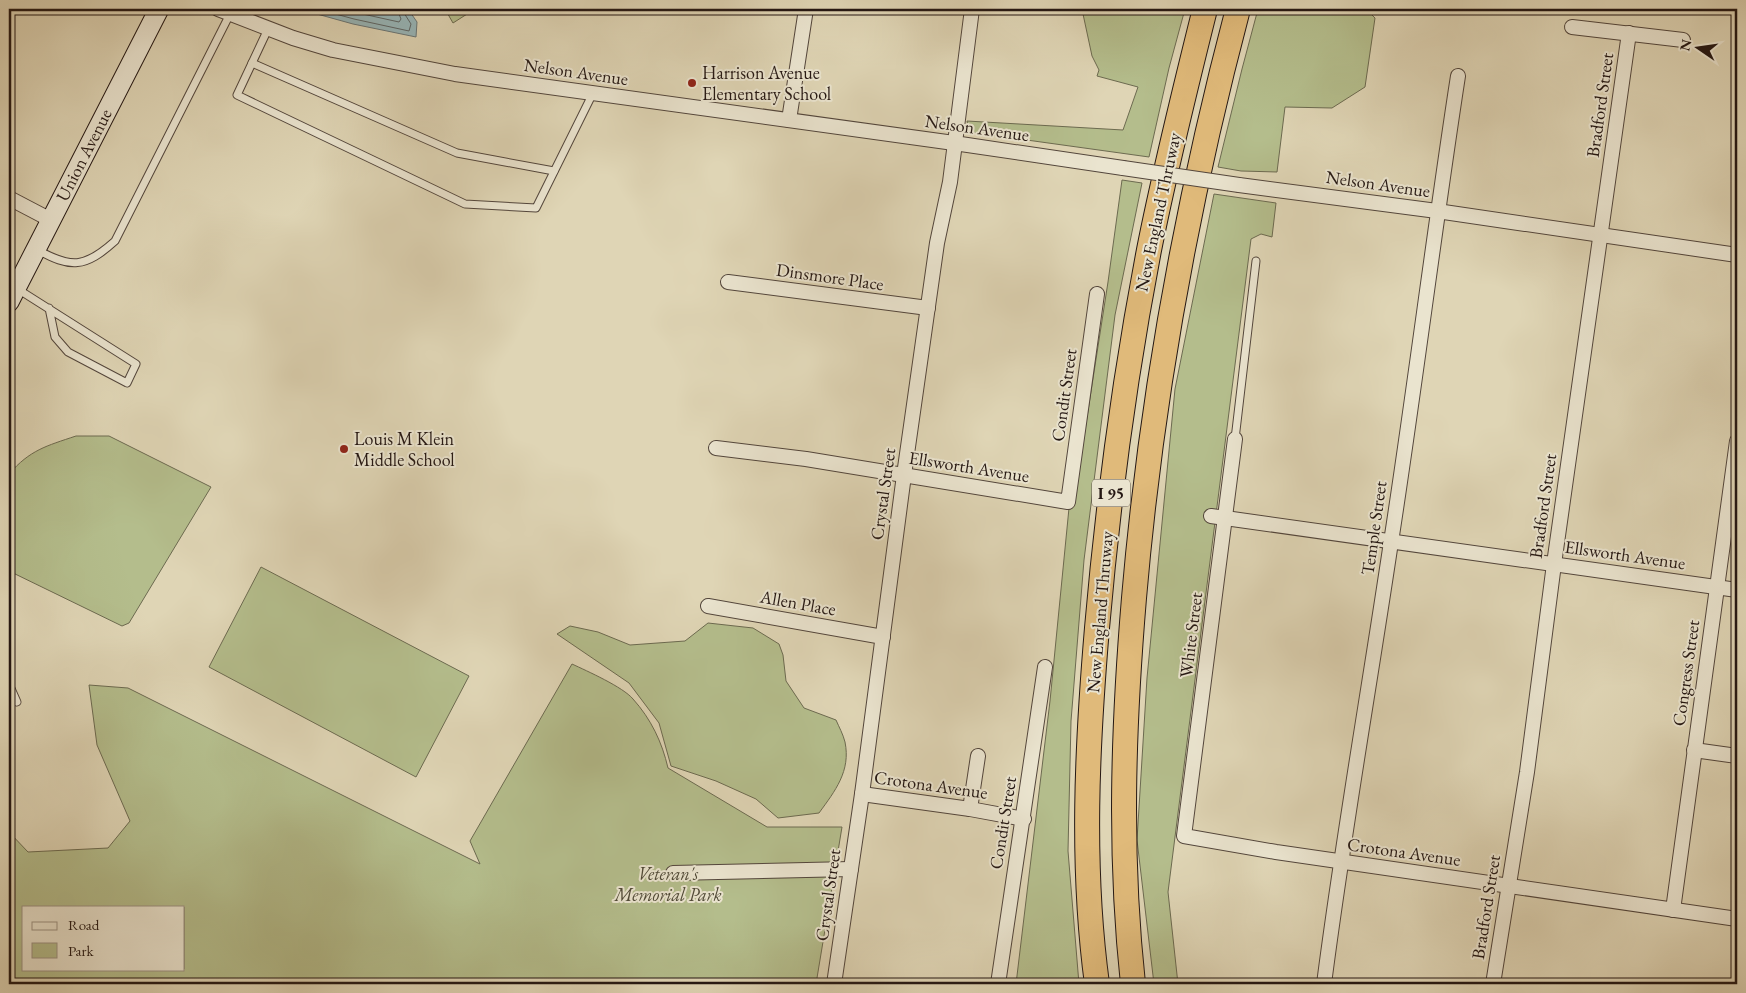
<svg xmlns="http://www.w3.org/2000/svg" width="1746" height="993" viewBox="0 0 1746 993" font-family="'EB Garamond',serif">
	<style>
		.green { fill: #b4bd8c; stroke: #6c6a50; fill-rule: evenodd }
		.water { fill: #98b6b8; stroke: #6a7676 }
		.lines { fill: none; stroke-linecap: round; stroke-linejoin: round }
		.shore { stroke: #5e6666; stroke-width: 1 }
		.lane-casing { stroke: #53463c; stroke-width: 9 }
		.street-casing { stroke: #53463c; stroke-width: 16 }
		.secondary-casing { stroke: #241713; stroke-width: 21 }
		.highway-casing { stroke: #241713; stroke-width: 26 }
		.lane { stroke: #eae4cf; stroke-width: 7 }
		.street { stroke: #eae4cf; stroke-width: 14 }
		.secondary { stroke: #eae4cf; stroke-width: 19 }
		.highway { stroke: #e0ba7a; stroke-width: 24 }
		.street-bridge-casing { stroke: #53463c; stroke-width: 16; stroke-linecap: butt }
		.street-bridge { stroke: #eae4cf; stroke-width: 14 }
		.poi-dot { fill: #8f2418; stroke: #eae4cf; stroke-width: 2 }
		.labels { text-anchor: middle; stroke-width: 4; stroke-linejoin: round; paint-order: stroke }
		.shield { fill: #eae4cf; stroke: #5f544b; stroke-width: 1 }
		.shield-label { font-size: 16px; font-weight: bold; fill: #241713 }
		.street-label { font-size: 18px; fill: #241713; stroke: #eae4cf }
		.poi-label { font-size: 18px; fill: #241713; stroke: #eae4cf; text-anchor: start }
		.park-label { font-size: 18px; font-style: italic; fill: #4f4937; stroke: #eae4cf }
	</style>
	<rect width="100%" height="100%" fill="#dfd5b5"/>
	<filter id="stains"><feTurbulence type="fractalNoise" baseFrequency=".004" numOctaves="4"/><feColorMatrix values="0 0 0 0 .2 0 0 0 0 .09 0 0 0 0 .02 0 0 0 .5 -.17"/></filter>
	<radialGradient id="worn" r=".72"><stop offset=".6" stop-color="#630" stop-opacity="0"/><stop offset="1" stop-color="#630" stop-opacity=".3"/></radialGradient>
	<g class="green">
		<path d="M445,9H475L453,23Z"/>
		<path d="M1080,9H1185L1169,68L1149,157L969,132L967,121L1123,130L1138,87L1097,76L1099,70L1092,56L1083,14Z"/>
		<path d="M1258,9H1366L1375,18L1365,87L1332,108L1285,107L1277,172L1241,171L1218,167L1242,69Z"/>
		<path d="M1122,180L1142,183L1115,315L1084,560L1071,721L1068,851L1079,984H1016L1050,701L1069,508L1074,501L1108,282Z"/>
		<path d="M1214,194L1276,203L1272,237L1261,234L1251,239L1168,892L1178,984H1154L1137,840L1147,678L1175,389Z"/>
		<path d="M76,436H109L211,487L129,623L122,626L9,571V474C30,450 46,446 76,436Z"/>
		<path d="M261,567L469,676L416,777L209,667Z"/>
		<path d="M708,623L753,628L779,644L783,655L786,681L804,708L836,720C839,727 843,734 845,742C851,771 835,791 819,813L778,818L756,799L716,781L671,766L659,723L629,683L557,634L570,626L598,632L630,645L685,641Z"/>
		<path d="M572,664C587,671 623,687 633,699C651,719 662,742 668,768L767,827H842L816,984H9V832L28,852L108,848L130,821L97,745L89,685L128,688L480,864L470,841ZM24,907H184V969H24Z"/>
	</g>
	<path class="water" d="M299,9H408L417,22L416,37L353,24Z"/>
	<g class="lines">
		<g class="shore">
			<path d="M317,9L354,19L409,31L411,24L404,13V9"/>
			<path d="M340,9L399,22L401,19L397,9"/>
		</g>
		<g class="lane-casing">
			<g id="lane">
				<path d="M268,29L237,95L465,204L536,208L593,93"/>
				<path d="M252,63L457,153L554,171"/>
				<path d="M36,249C71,269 85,268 115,241L230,14"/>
				<path d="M16,288L136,364L127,383L68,352L55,337L49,308"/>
				<path d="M1235,439L1256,261"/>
				<path d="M9,684L17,702"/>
			</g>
		</g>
		<g class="street-casing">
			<g id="street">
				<path d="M218,9L293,38L333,50L455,74L954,143L1123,168"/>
				<path d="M1572,27L1683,40"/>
				<path d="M789,120L806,9"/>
				<path d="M1239,185L1437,211L1737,255"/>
				<path d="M9,198L51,220"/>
				<path d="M728,282L928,308"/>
				<path d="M1235,439L1184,836L1276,852L1737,919"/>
				<path d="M716,448L806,459L1068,502L1097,294"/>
				<path d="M1211,516L1737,590"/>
				<path d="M708,606L883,637"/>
				<path d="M1694,750L1737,756"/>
				<path d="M862,794L970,809L1024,819"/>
				<path d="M970,809L978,756"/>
				<path d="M673,873L851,869"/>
				<path d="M1673,910L1737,441"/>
				<path d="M834,984L862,794L904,475L937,243L950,182L972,9"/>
				<path d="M998,984L1045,667"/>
				<path d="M1324,984C1343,836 1369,690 1391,542C1415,387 1434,231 1458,76"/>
				<path d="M1493,984L1527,772L1554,564L1629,33"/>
			</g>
		</g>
		<g class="secondary-casing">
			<path id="secondary" d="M9,302L159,9"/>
		</g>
		<g class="highway-casing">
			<g id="highway">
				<path d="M1097,984C1081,866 1087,746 1097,628C1108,501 1125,375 1149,250C1165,169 1185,89 1205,9"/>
				<path d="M1133,984C1119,854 1123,729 1134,598C1151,399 1187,202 1238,9"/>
			</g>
		</g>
		<use href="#lane" class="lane"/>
		<use href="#street" class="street"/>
		<use href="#secondary" class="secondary"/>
		<use href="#highway" class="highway"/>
		<g class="street-bridge-casing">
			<path id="street-bridge" d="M1123,168L1239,185"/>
		</g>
		<use href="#street-bridge" class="street-bridge"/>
	</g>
	<g class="poi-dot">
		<circle cx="692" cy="83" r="5"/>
		<circle cx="344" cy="449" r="5"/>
	</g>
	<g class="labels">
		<rect class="shield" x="1092" y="479.5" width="38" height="27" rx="4"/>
		<g class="shield-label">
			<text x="1111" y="499">I 95</text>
		</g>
		<g class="street-label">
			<text transform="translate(576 72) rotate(8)" y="6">Nelson Avenue</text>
			<text transform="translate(1600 105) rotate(-82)" y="6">Bradford Street</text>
			<text transform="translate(977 128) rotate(8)" y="6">Nelson Avenue</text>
			<text transform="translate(84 155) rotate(-63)" y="6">Union Avenue</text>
			<text transform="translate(1378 184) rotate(8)" y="6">Nelson Avenue</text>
			<text transform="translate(1158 212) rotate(-78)" y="6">New England Thruway</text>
			<text transform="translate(830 277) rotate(8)" y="6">Dinsmore Place</text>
			<text transform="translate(1064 395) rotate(-82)" y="6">Condit Street</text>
			<text transform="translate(969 467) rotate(9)" y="6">Ellsworth Avenue</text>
			<text transform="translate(883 494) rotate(-82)" y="6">Crystal Street</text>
			<text transform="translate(1543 506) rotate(-82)" y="6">Bradford Street</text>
			<text transform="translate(1374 528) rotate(-82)" y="6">Temple Street</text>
			<text transform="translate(1625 555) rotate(8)" y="6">Ellsworth Avenue</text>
			<text transform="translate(798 603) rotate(10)" y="6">Allen Place</text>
			<text transform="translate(1100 612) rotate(-85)" y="6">New England Thruway</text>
			<text transform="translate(1191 635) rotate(-83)" y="6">White Street</text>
			<text transform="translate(1686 673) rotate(-82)" y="6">Congress Street</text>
			<text transform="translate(931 785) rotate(8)" y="6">Crotona Avenue</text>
			<text transform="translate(1003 823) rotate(-81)" y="6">Condit Street</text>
			<text transform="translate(1404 852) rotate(8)" y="6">Crotona Avenue</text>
			<text transform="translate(828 895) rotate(-82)" y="6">Crystal Street</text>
			<text transform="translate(1486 907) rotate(-81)" y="6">Bradford Street</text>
		</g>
		<g class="poi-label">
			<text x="702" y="79">Harrison Avenue<tspan x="702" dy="21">Elementary School</tspan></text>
			<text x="354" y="445">Louis M Klein<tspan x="354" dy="21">Middle School</tspan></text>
		</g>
		<g class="park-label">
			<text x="668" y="880">Veteran's<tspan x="668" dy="21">Memorial Park</tspan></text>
		</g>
	</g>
	<rect width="1746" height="993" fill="none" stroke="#dfd5b5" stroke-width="30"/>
	<rect x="10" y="10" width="1726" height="973" fill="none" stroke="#241713" stroke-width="2.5"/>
	<rect x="15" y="15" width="1716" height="963" fill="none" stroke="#241713"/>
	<rect x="22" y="906" width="162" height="65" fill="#eae4cf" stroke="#9b9284"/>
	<rect x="32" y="922" width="25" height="8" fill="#eae4cf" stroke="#9b9284"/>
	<text x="68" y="930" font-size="15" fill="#241713">Road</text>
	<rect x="32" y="943" width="25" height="15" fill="#b4bd8c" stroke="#9b9284"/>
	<text x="68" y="956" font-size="15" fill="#241713">Park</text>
	<g transform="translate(1698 48) rotate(283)" stroke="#eae4cf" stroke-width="4" paint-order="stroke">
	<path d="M0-4L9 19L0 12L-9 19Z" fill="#241713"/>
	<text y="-8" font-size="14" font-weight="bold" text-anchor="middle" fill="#241713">N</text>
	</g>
	<rect width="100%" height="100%" filter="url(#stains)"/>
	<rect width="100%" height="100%" fill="url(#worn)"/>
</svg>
